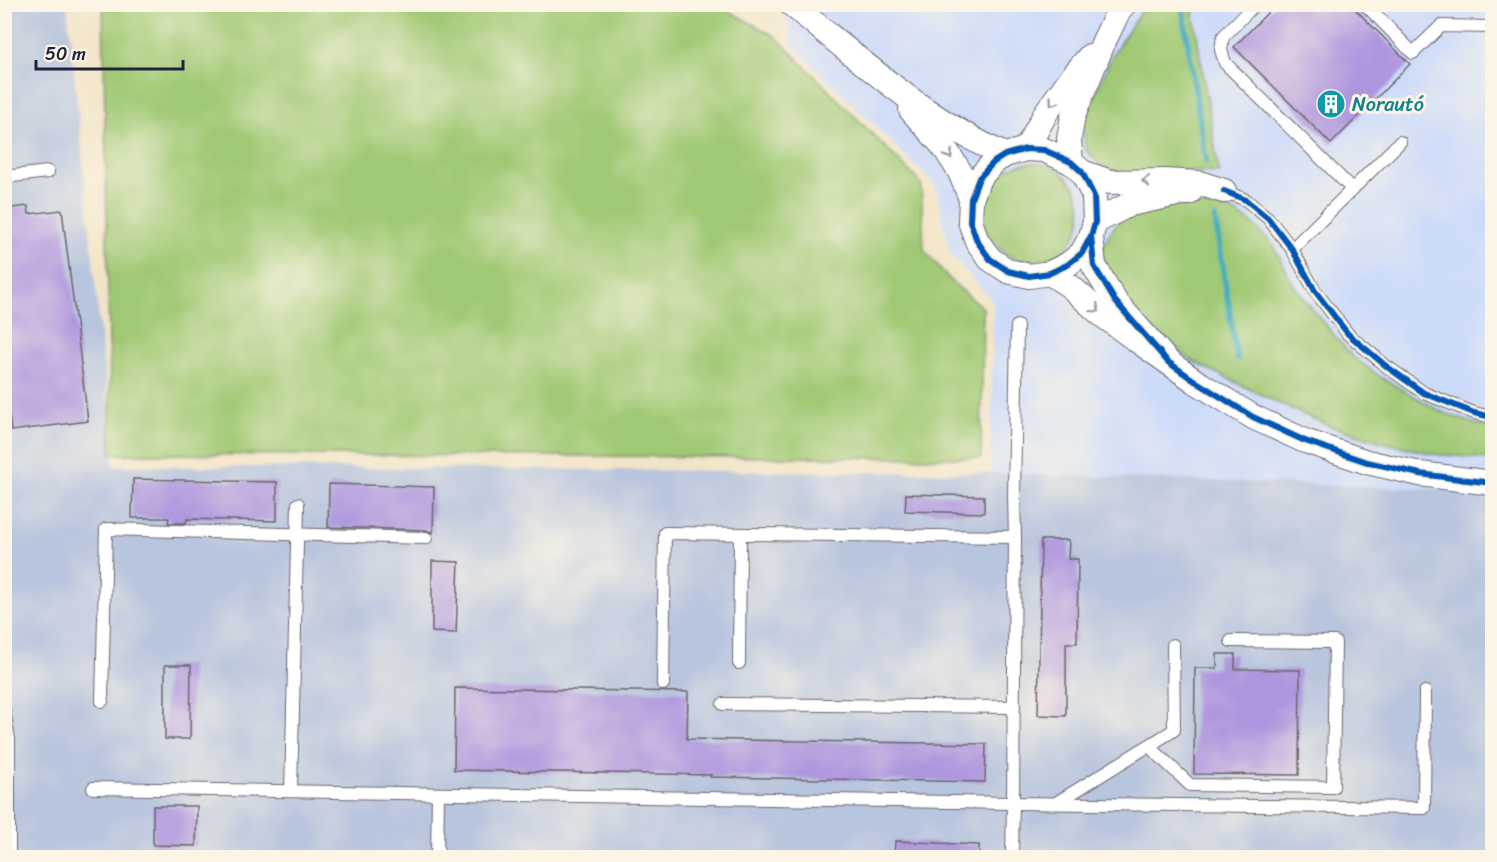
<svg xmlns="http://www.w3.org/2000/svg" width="1497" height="862" viewBox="0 0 1497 862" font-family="Sriracha,sans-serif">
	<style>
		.built { fill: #ccdbfa }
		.industrial { fill: #b8c5de }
		.green { fill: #a0c975; stroke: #617658; stroke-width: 1.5 }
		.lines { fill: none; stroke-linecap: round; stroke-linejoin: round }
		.stream { stroke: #3fabbe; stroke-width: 6 }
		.building { fill: #ae96de }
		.lane-casing { stroke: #6b666c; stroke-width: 14 }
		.street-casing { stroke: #6b666c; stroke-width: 26 }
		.lane { stroke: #fff; stroke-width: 12 }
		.street { stroke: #fff; stroke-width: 24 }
		.cycleway-casing { stroke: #fcf5e5; stroke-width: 10 }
		.cycleway { stroke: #0057b8; stroke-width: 6 }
		.oneway { stroke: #9c9ca7 }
		.labels { text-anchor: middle; stroke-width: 6; stroke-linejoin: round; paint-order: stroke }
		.culture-label { font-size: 20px; fill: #0d838f; stroke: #fcf5e5; text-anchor: start }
	</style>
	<rect width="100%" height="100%" fill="#fcf5e5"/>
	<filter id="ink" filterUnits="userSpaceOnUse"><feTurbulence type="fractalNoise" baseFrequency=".0167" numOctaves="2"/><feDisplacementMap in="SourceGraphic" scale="12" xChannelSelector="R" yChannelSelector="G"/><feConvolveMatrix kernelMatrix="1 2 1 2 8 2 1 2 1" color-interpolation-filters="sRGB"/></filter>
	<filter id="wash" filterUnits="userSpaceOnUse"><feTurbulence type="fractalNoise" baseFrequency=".008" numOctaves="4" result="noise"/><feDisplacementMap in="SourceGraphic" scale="24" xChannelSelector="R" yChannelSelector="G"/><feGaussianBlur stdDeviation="1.35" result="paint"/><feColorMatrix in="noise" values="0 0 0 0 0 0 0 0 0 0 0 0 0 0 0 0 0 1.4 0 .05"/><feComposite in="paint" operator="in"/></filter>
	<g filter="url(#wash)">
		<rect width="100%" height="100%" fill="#f2e4c7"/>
		<path class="built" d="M783,5H1492V491L991,473L993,302L950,253L936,186L793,46Z"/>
		<path class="industrial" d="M5,5H67L114,466L991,473L1492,491V857L5,858Z"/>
		<g class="green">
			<path d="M103,5H718L775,36L921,183L924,250L952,282L983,308L981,458L111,454Z"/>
			<path d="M1145,5H1192L1219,173L1179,171L1127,176L1101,166L1085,149L1083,122L1114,52Z"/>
			<circle cx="1032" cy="212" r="49"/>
			<path d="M1197,205L1225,207L1251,222L1274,246L1293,284L1321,320L1352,356L1382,378L1442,412L1492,430L1488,459L1433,454L1382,442L1327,425L1276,402L1194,362L1129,310L1109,279L1101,253L1109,234L1123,216L1155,206Z"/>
		</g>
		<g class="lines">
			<g class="stream">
				<path d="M1182,4L1206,161"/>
				<path d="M1215,218L1237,359"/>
			</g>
		</g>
		<g id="blocks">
			<g class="building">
				<path d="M1276,4H1350L1410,64L1331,144L1234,47Z"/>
				<path d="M28,206L29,214L62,210L88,421L11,431L4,376V209Z"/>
				<path d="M133,479L277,482V521L187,519L186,523H168L169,518H132Z"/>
				<path d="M329,484L434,487L433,533L426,530L328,527Z"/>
				<path d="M906,494L984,496V513L905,511Z"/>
				<path d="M1041,540H1069L1068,559H1078L1077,643H1066V716L1038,715Z"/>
				<path d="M432,561L459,562L456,633L432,632Z"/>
				<path d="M1217,654H1235V669L1300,670L1299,775L1194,774L1195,668H1217Z"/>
				<path d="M165,665H191L190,739H165Z"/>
				<path d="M455,688L688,692L687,739L986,744L985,782L710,777L711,775L454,770Z"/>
				<path d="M153,806H197L196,846L153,845Z"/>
				<path d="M895,841L979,845V858H894Z"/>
			</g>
		</g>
	</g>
	<g filter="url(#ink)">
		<use href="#blocks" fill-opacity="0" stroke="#6b666c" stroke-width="1.5"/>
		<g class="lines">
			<g class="lane-casing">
				<g id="lane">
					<path d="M1255,4L1223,37L1221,50L1225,63L1352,189"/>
					<path d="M1365,4L1413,53L1441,26L1492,27"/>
					<path d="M4,177L48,172"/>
					<path d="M1224,191L1246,200L1268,218L1292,249L1315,291L1348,334L1386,366L1424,393L1474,413L1492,417"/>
					<path d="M1292,249L1400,142"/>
					<path d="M1015,537L1014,496L1017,326"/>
					<path d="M739,663L740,534"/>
					<path d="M663,684L665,533L1015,537L1013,803L1424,808L1425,692"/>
					<path d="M102,701L106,529L426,538"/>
					<path d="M723,704L1014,707"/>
					<path d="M4,711L9,739V858"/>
					<path d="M1149,746L1190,785L1333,787L1335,642L1231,641"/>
					<path d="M93,788L1013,803L1012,858"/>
					<path d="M291,791L298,504"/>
					<path d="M1056,803L1174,730L1173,645"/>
					<path d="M437,858L438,794"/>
				</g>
			</g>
			<g class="street-casing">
				<g id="street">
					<path d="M791,4C858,58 926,120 1005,155"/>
					<path d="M911,110L944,147L960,172L971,199"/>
					<path d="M1026,149L1047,111L1068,82L1090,56"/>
					<path d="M1071,162L1069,139L1073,116L1104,41L1119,10L1124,4"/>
					<path d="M1082,172L1110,182L1164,181L1199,183L1224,191"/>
					<path d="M1095,222L1130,204L1182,193H1189"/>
					<path d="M1091,236L1082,253L1067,265L1050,273L1029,276L1008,271L990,259L977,241L970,221L971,199L979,178L994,162L1005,155L1026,149L1044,150L1071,162L1082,172L1094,196L1095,222L1091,236L1094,266L1115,301L1168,362"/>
					<path d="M1050,273L1071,287L1101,314L1135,339L1195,381L1253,417L1305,441L1367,462L1420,474L1492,483"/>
				</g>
			</g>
			<use href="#lane" class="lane"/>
			<use href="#street" class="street"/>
			<g class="cycleway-casing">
				<g id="cycleway">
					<path d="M1224,191L1246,200L1268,218L1292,249L1315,291L1348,334L1386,366L1424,393L1474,413L1492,417"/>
					<path d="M1091,236L1082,253L1067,265L1050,273L1029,276L1008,271L990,259L977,241L970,221L971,199L979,178L994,162L1005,155L1026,149L1044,150L1071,162L1082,172L1094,196L1095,222L1091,236L1094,266L1115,301L1168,362L1195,381L1253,417L1305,441L1367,462L1420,474L1492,483"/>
				</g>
			</g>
			<use href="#cycleway" class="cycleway"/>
		</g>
		<defs><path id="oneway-chevron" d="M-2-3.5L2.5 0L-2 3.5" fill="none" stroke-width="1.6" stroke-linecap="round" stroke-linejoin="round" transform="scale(1.5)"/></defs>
		<g class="oneway">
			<use href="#oneway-chevron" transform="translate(1053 102) rotate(126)"/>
			<use href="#oneway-chevron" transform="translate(949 155) rotate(57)"/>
			<use href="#oneway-chevron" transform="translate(1146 181) rotate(179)"/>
			<use href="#oneway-chevron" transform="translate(1096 309) rotate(40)"/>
		</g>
	</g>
	<defs>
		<g id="building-disc" transform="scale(1.5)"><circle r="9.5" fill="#0f9aa8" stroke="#fcf5e5"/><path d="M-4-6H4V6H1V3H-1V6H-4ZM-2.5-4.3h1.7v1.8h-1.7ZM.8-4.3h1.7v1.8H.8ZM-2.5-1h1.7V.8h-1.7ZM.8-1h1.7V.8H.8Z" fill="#fff"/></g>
	</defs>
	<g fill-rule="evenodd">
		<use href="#building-disc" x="1331" y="104"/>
	</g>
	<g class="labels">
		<g class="culture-label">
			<text x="1352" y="111">Norautó</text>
		</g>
	</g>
	<rect width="1497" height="862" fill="none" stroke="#fcf5e5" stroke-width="24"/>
	<path d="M36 60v9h147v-9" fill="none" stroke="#22223b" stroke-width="3"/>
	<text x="45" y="60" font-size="18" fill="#22223b" stroke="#fcf5e5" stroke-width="4.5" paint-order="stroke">50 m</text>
</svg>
